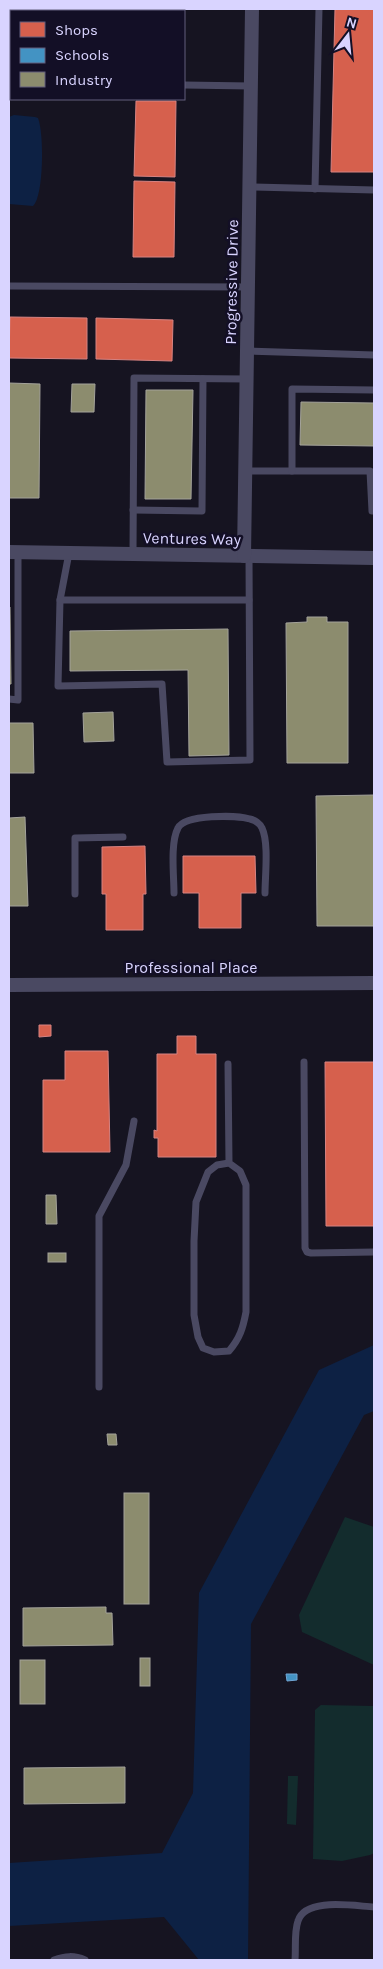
<svg xmlns="http://www.w3.org/2000/svg" width="383" height="1969" viewBox="0 0 383 1969" font-family="Karla,sans-serif">
	<style>
		.green { fill: #132c2d }
		.water { fill: #0d2144 }
		.shops { fill: #d6604d; stroke: #d78382 }
		.schools { fill: #4393c3; stroke: #70a6d5 }
		.industry { fill: #8c8c6e; stroke: #a3a29a }
		.lines { fill: none; stroke-linecap: round; stroke-linejoin: round }
		.lane { stroke: #4a4962; stroke-width: 7 }
		.street { stroke: #4a4962; stroke-width: 14 }
		.labels { text-anchor: middle; stroke-width: 5; stroke-linejoin: round; paint-order: stroke }
		.street-label { font-size: 16px; fill: #d9d4ff; stroke: #130f26 }
	</style>
	<rect width="100%" height="100%" fill="#161421"/>
	<g class="green">
		<path d="M345,1517L374,1527V1665L302,1632L299,1615Z"/>
		<path d="M321,1705L374,1706V1853L370,1855L342,1861L313,1859L315,1710Z"/>
		<path d="M288,1776H298L296,1825L287,1824Z"/>
	</g>
	<g class="water">
		<path d="M14,115L35,117L38,118C44,132 44,196 33,206L9,204V117Z"/>
		<path d="M374,1345V1411L364,1415L251,1624L248,1960H199L164,1917L9,1926V1863L162,1853L193,1793L199,1593L319,1370Z"/>
	</g>
	<g class="shops">
		<rect x="90" y="9" width="89" height="2"/>
		<path d="M335,9H374V172H331Z"/>
		<path d="M136,101H176L175,177L134,176Z"/>
		<path d="M134,181L175,182L174,257H133Z"/>
		<path d="M10,317L87,318V359L9,358Z"/>
		<path d="M96,318L173,320L172,361L96,359Z"/>
		<path d="M145,846L146,894H143V930H106V894H102V847Z"/>
		<path d="M183,856H255L256,893H241V928H199V893H183Z"/>
		<path d="M39,1025H51V1036L39,1037Z"/>
		<path d="M177,1036H196V1054H216V1157H158V1138H154V1130L157,1131V1054H177Z"/>
		<path d="M65,1051H108L110,1152H43V1080H65Z"/>
		<path d="M325,1062H374V1226H326Z"/>
	</g>
	<path class="schools" d="M286,1674H297V1680L287,1681Z"/>
	<g class="industry">
		<path d="M9,383L40,384L39,498H9Z"/>
		<path d="M72,384H95L94,412H71Z"/>
		<path d="M146,390H193L191,499H145Z"/>
		<path d="M301,402L374,403V446L300,445Z"/>
		<path d="M9,607H10L11,684H9Z"/>
		<path d="M307,617H327V622H348V763H287L286,623L307,622Z"/>
		<path d="M228,629L229,755L189,756L188,670L70,671V631Z"/>
		<path d="M113,712L114,741L84,742L83,713Z"/>
		<path d="M9,723H33L34,773H9Z"/>
		<path d="M374,795V926H317L316,796Z"/>
		<path d="M25,817L28,906H9V818Z"/>
		<path d="M46,1195H56L57,1224H46Z"/>
		<rect x="48" y="1253" width="18" height="9"/>
		<path d="M107,1434H116L117,1445H108Z"/>
		<rect x="124" y="1493" width="25" height="111"/>
		<path d="M106,1607V1613H112L113,1645L23,1646V1608Z"/>
		<rect x="140" y="1658" width="10" height="28"/>
		<rect x="20" y="1660" width="25" height="44"/>
		<path d="M125,1767V1803L24,1804V1768Z"/>
	</g>
	<g class="lines">
		<g class="lane">
			<path d="M9,84H11"/>
			<path d="M184,85L251,86"/>
			<path d="M250,187L374,190"/>
			<path d="M315,189L319,9"/>
			<path d="M9,286L248,287"/>
			<path d="M247,351L374,355"/>
			<path d="M245,471H370L372,511H374"/>
			<path d="M292,471V389L374,390"/>
			<path d="M133,510L202,511L203,379"/>
			<path d="M69,553L60,600L58,686L162,684L167,762L250,760L249,556"/>
			<path d="M133,554L134,378L247,379"/>
			<path d="M60,600H249"/>
			<path d="M9,699L18,700V552"/>
			<path d="M174,893C174,876 170,843 178,828C185,814 237,815 250,819C255,820 260,824 262,828C269,843 265,876 265,893"/>
			<path d="M75,894V838L123,837"/>
			<path d="M304,1062L305,1248L307,1252L311,1253L374,1252"/>
			<path d="M228,1064L229,1163L240,1171L246,1185V1312C243,1328 240,1338 229,1351L214,1352L203,1348L198,1337L194,1315V1241L196,1202L208,1172L217,1165L229,1163"/>
			<path d="M99,1387V1216L126,1165L134,1121"/>
			<path d="M54,1960C65,1956 74,1955 85,1960"/>
			<path d="M295,1960C296,1948 294,1932 298,1921C305,1897 354,1906 374,1907"/>
		</g>
		<g class="street">
			<path d="M9,552L374,558"/>
			<path d="M244,556L252,9"/>
			<path d="M9,985L374,983"/>
		</g>
	</g>
	<g class="labels">
		<g class="street-label">
			<text transform="translate(231 282) rotate(-89)" y="6">Progressive Drive</text>
			<text transform="translate(192 538) rotate(1)" y="6">Ventures Way</text>
			<text x="191" y="973">Professional Place</text>
		</g>
	</g>
	<rect width="383" height="1969" fill="none" stroke="#d9d4ff" stroke-width="20"/>
	<rect x="10" y="10" width="175" height="90" fill="#130f26" stroke="#625e7d"/>
	<rect x="20" y="22" width="25" height="15" fill="#d6604d" stroke="#625e7d"/>
	<text x="55" y="35" font-size="15" fill="#d9d4ff">Shops</text>
	<rect x="20" y="48" width="25" height="15" fill="#4393c3" stroke="#625e7d"/>
	<text x="55" y="60" font-size="15" fill="#d9d4ff">Schools</text>
	<rect x="20" y="72" width="25" height="15" fill="#8c8c6e" stroke="#625e7d"/>
	<text x="55" y="85" font-size="15" fill="#d9d4ff">Industry</text>
	<g transform="translate(348 35) rotate(16)" stroke="#130f26" stroke-width="4" paint-order="stroke">
	<path d="M0-4L9 19L0 12L-9 19Z" fill="#d9d4ff"/>
	<text y="-8" font-size="14" font-weight="bold" text-anchor="middle" fill="#d9d4ff">N</text>
	</g>
</svg>
